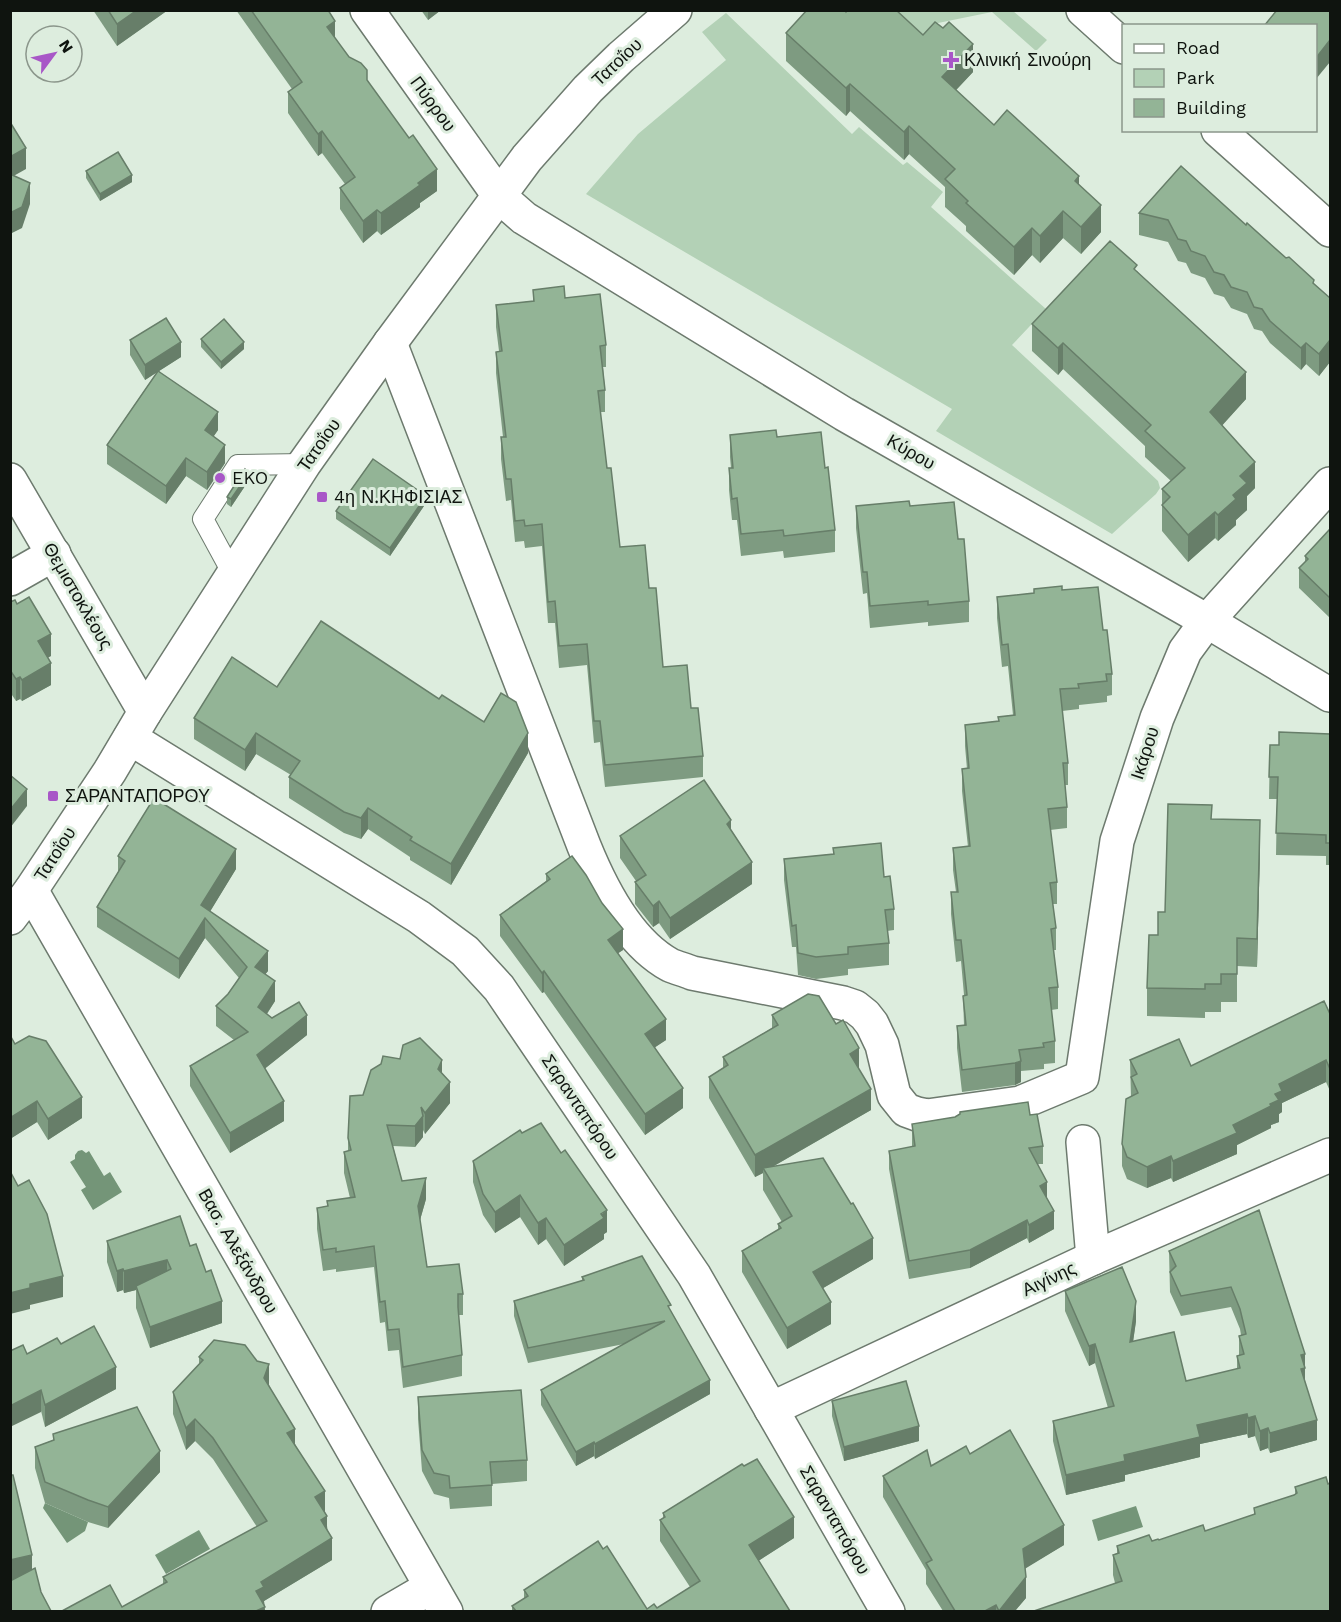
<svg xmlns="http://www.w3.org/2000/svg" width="1341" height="1622" viewBox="0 0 1341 1622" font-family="'Work Sans',sans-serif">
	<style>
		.green { fill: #b3d1b6 }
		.water { fill: #749578 }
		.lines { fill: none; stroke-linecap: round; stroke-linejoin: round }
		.service-casing { stroke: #6d7a6e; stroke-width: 22 }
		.minor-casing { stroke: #6d7a6e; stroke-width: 36 }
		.secondary-casing { stroke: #6d7a6e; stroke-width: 36 }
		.service { stroke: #fff; stroke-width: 20 }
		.minor { stroke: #fff; stroke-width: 33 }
		.secondary { stroke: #fff; stroke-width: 33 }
		.wall { fill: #7e9b81 }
		.shaded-wall { fill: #677e69 }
		.building { fill: #93b496; stroke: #677e69; stroke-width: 1.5 }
		.poi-dot { fill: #a857c7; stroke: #ddedde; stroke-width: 2 }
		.labels { text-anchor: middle; stroke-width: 6; stroke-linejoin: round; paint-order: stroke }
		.poi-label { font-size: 18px; fill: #0f140f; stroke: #ddedde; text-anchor: start }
		.street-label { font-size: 18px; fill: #0f140f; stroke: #ddedde }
	</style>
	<rect width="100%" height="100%" fill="#ddedde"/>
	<g class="green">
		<path d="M812,11H1013L1047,40L1036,51L992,12L938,23L912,52Z"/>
		<path d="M726,13L852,134L859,127L903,165L907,162L943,192L931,207L1046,309L1012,345L1158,481L1160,488L1156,494L1112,534L936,431L952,409L586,194L638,134L726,60L702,32Z"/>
	</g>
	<g class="water">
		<path d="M82,1150L86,1153L89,1151L104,1176L110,1172L122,1192L93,1210L81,1190L86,1187L70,1162L75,1159V1155L78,1151Z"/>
		<path d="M45,1503L88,1522L85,1531L67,1543L43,1508Z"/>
		<path d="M1136,1506L1143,1527L1098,1541L1092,1520Z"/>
		<path d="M199,1530L210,1549L166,1574L155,1555Z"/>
	</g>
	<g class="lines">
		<g class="service-casing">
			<path id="service" d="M234,576L203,519L238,465L304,464"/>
		</g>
		<g class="minor-casing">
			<g id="minor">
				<path d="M367,10L500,197L524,218L844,414L1207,621L1330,695"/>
				<path d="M390,343L584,846C601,888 628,942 670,965C677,968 685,970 692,973L843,1003L855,1007L865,1015L872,1024L882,1045L894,1095L906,1110L917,1114L927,1116L1020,1103L1082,1077L1117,841L1157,718L1185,651L1207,621L1330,484"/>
				<path d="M10,480L145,712"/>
				<path d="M10,579L54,554"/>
				<path d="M130,738L419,917L465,951L499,988L694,1275L888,1612"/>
				<path d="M31,890L446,1612"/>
				<path d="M1083,1142L1093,1258"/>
				<path d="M771,1409L1093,1258L1330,1155"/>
				<path d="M388,1612L431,1587"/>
			</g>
		</g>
		<g class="secondary-casing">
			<g id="secondary">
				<path d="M1083,10L1124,47"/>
				<path d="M1218,130L1330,230"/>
				<path d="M10,918L31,890L110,771L145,712L304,464L390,343L527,158L588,89L621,57L675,10"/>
			</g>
		</g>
		<use href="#service" class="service"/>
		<use href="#minor" class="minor"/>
		<use href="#secondary" class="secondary"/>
	</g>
	<g class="wall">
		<path d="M93,10H168L117,46Z"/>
		<path d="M236,10H328L335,39L349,57L367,80L437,191L420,203V207L381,235L377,231L363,243L340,209V188L345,184L322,153L318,156L288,113V92L292,89Z"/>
		<path d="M421,10H441L428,20Z"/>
		<path d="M846,12L923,35L973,72L956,90L994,125L1079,185L1101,232L1081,254L1063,238L1040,263L1032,255L1014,275L966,231V226L945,207V187L909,154L904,160L850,111L846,116L786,61V33Z"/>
		<path d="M86,171L132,182L100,201L86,178Z"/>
		<path d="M1139,213L1246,225L1330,298V362L1319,376L1306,364L1301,370L1270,343L1262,331L1254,329L1247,314L1231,308L1224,297L1214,294L1205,278L1191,273L1186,263L1178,261L1168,242L1139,235Z"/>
		<path d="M1137,271L1246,399L1222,425L1255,488L1247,496V510L1236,520V525L1218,541L1215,538L1188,562L1162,531V489L1171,481L1145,457V446L1063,369L1058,375L1032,351V324Z"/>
		<path d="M533,290L565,298L606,345V367H603L605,390V412H600L607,468L620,547L649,588L663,667L691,708L703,756V777L605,787L600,742L594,743L587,665L559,668L555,623H548L542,546L525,548L524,541L515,542L511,500L506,501L501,459V437H503L496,373V352L499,351L496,327V305L533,301Z"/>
		<path d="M201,339L244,349L221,369L201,347Z"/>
		<path d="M130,340L181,357L159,371L218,430L213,437L225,463L207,490L186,476L166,504L107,464V445L157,372L145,380L130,355Z"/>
		<path d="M730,435L777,437L825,468L835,530V552L784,558L783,551L741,556L737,520H732L729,490V468H731L730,457Z"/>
		<path d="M249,480L231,507L227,504V497Z"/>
		<path d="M426,503L390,556L336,519V511Z"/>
		<path d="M856,506H910L958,539L969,601V622L928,626V622L870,628L867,593L863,594L856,528Z"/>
		<path d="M1330,529V618L1299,588V568L1305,562V556Z"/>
		<path d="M1062,590L1103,630L1112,674V695L1107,696V702L1079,705V709L1062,711L1068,763V785H1065L1067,807V828L1050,830L1057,882V904H1053L1056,928V950H1053L1058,987V1009L1051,1010L1055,1041V1063L1044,1064V1069L1021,1071V1082L1015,1085L962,1092L957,1048V1026L964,1025L963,996L964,995L961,961L956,962L951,914V892H956L953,870V848L968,847L962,791V769H967L965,746V725L998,721V717L1013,715L1008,666L1002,667L997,618V597Z"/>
		<path d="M10,602L17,604L51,656L48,657L51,685L22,701L20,699L16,701L10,692Z"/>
		<path d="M277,687L439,699L528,753L451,885L410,860V857L368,829L361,839L344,833L289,798V777L291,775L256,754L245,771L194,739V718Z"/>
		<path d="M1330,734V865H1326V856L1276,855L1277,799H1269L1270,745H1279Z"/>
		<path d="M1212,819L1260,848L1257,967L1237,966V1002H1221V1012H1205V1018L1147,1016V988L1158,935L1165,912Z"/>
		<path d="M731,831L752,884L670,939L659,923L653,927L635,904V882L636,881L620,858V836Z"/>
		<path d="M833,848L884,877L894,909V930L887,931L889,943V965L848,969V975L816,979L798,975L796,947H792L784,880V859L833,854Z"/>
		<path d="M118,856L236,869L210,911L268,971L265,974L275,1001L267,1014L272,1018L307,1035L265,1068L284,1121L230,1153L190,1086V1066L234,1040L216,1026V1006L228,994L239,978L205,938L179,979L97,927V907L118,872Z"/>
		<path d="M546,874L623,950L618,953L666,1040L655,1047L683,1108L645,1135L544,992L542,993L500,936V915L546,881Z"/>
		<path d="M1330,1014V1091L1326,1082L1282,1103V1112L1279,1114V1122L1271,1125V1128L1237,1145V1154L1173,1182L1171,1178L1147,1188L1127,1179L1122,1166V1144L1131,1097L1130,1060L1191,1066Z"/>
		<path d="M772,1015L859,1069L871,1110L774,1166L873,1259L823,1288L831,1324L787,1349L742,1272V1251L778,1230V1224L782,1222L763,1190V1173L755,1177L709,1098V1077L723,1068V1057L772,1028Z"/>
		<path d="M10,1038L82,1118L48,1140L37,1122L10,1139Z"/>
		<path d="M442,1073L450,1103L425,1134L423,1130V1137L415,1147L393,1146L402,1181L426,1199L420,1220L427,1267L463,1294V1315H458L462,1355V1376L403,1388L399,1350L388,1351L385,1322L380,1323L374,1267L336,1272V1269L323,1271L317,1229V1208L327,1206V1201L350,1198L344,1173V1152L348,1151V1138L363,1095Z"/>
		<path d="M1030,1115L1043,1146V1164H1038L1047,1199L1054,1229L1029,1243L1027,1238L970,1268L909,1279L889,1169V1151L912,1147V1124Z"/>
		<path d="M522,1133L607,1232L604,1234V1239L564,1266L546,1239L538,1245L520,1217L495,1233L483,1215L473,1182V1161Z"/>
		<path d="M1259,1210L1305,1354V1381L1317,1440L1270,1453L1268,1448L1260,1451L1255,1436L1248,1438L1247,1434L1200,1444V1457L1125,1475V1481L1066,1495L1053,1441V1421L1108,1408L1095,1363L1089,1366L1065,1311V1291L1136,1321L1133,1342L1186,1381L1237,1369V1356L1239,1355V1336L1241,1335L1240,1329L1231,1307L1181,1316L1170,1292L1169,1251Z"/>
		<path d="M107,1241L190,1246L222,1323L150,1348L136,1308V1290L124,1293L123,1290L117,1292L107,1262Z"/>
		<path d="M582,1277L671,1312L710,1394L595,1459L594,1456L576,1466L541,1405V1390L624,1344L528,1363L514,1316V1301L582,1281Z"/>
		<path d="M61,1344L116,1389L45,1427L27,1354Z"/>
		<path d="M199,1357L269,1385L325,1512L332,1560L264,1601L265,1611L122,1607L163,1584V1577L257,1527L213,1459L195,1441L186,1450L173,1414V1392L199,1364Z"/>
		<path d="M418,1397L527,1460V1481L492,1484V1506L450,1509L449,1498L434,1494L422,1471L418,1419Z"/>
		<path d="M832,1401L919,1441L844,1461L832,1416Z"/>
		<path d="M53,1434L160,1472L108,1528L88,1522L45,1503L35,1468V1447L53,1440Z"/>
		<path d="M970,1454L1064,1545L1025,1568L1026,1598L1015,1611H943L926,1584V1570L883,1497V1476L931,1466Z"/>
		<path d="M1295,1487L1330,1611L1115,1583L1113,1575V1555L1117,1553V1546L1159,1540L1205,1531L1254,1515V1508L1294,1495L1295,1494Z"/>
		<path d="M663,1513L794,1538L758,1561L790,1611H512V1606L524,1599V1590L647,1609L657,1608L690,1587L660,1541V1520L663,1518Z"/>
	</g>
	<g class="shaded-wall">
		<path d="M137,10H168L117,46V24Z"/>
		<path d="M428,10H441L428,20Z"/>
		<path d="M335,21V43L327,27Z"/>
		<path d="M1330,40V62L1316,79V58Z"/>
		<path d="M973,44V72L942,105V77Z"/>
		<path d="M850,84V111L846,116V88Z"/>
		<path d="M909,126V154L904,160V132Z"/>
		<path d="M322,131V153L318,156V134Z"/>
		<path d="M26,148V169L10,178V157Z"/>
		<path d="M437,169V191L420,203V207L381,235V213L418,183Z"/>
		<path d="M132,175V182L100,201V194Z"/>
		<path d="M1079,176V204L1075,181Z"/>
		<path d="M30,183V204L22,228L10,234V213Z"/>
		<path d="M1101,205V232L1081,254V227Z"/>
		<path d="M377,210V231L363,243V221Z"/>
		<path d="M1063,211V238L1040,263V236Z"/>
		<path d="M1032,228V255L1014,275V247Z"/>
		<path d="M1330,340V362L1319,376V354Z"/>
		<path d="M181,342V357L145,380V365Z"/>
		<path d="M244,342V349L221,369V362Z"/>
		<path d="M1063,343V369L1058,375V348Z"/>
		<path d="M1306,343V364L1301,370V348Z"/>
		<path d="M1246,372V399L1210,439V412Z"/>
		<path d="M218,412V430L205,449V430Z"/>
		<path d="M225,445V463L207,490V472Z"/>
		<path d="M186,458V476L166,504V486Z"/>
		<path d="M1255,462V488L1247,496V510L1236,520V525L1218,541V515L1233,495L1240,476Z"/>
		<path d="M249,473V480L231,507V499Z"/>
		<path d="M426,496V503L390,556V548Z"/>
		<path d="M1215,512V538L1188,562V535Z"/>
		<path d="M51,634V656L38,663V641Z"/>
		<path d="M51,663V685L22,701V680Z"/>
		<path d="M20,677V699L16,701V679Z"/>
		<path d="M256,733V754L245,771V750Z"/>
		<path d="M528,733V753L451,885V864Z"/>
		<path d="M27,789V806L10,828V810Z"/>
		<path d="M368,808V829L361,839V818Z"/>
		<path d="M731,820V842L727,824Z"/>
		<path d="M1260,820V848L1257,967V939Z"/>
		<path d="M236,849V869L205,920V938L179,979V959L201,905Z"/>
		<path d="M752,862V884L670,939V918Z"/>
		<path d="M659,901V923L653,927V906Z"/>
		<path d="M623,929V950L608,960V940Z"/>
		<path d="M268,951V971L255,987V967Z"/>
		<path d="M544,971V992L542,993V973Z"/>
		<path d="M275,981V1001L258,1027V1007Z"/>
		<path d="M307,1015V1035L257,1075V1055Z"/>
		<path d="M666,1019V1040L645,1054V1034Z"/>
		<path d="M859,1048V1070L850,1054Z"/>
		<path d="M442,1060V1081L438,1069Z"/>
		<path d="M1326,1060V1082L1282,1103V1112L1279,1114V1122L1271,1125V1128L1237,1145V1154L1173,1182V1161L1233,1125L1270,1104L1275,1094L1279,1084Z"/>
		<path d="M1021,1061V1082L1015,1085V1063Z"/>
		<path d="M450,1082V1103L425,1134V1113Z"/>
		<path d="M683,1088V1108L645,1135V1114Z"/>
		<path d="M871,1089V1110L765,1171L763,1168V1173L755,1177V1155Z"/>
		<path d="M82,1097V1118L48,1140V1119Z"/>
		<path d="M37,1101V1122L10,1139V1118Z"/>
		<path d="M284,1101V1121L230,1153V1133Z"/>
		<path d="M423,1116V1137L415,1147V1126Z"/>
		<path d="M1171,1156V1178L1147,1188V1167Z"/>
		<path d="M426,1178V1199L418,1227V1206Z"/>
		<path d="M1047,1182V1200L1040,1186Z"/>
		<path d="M520,1195V1217L495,1233V1212Z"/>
		<path d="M607,1210V1232L604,1234V1239L564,1266V1245Z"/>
		<path d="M1054,1211V1229L1029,1243V1225Z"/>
		<path d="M546,1218V1239L538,1245V1223Z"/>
		<path d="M1027,1220V1238L970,1268V1250Z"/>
		<path d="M873,1238V1259L813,1294V1272Z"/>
		<path d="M167,1260V1282L136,1286V1290L124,1293V1271Z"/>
		<path d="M123,1269V1290L117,1292V1271Z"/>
		<path d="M63,1276V1297L30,1305V1309L10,1314V1293L30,1284Z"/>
		<path d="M222,1301V1323L150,1348V1327Z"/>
		<path d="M1136,1301V1321L1130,1362V1342Z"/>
		<path d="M831,1302V1324L787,1349V1328Z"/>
		<path d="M1095,1344V1363L1089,1366V1346Z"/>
		<path d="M1305,1354V1388L1301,1389V1355Z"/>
		<path d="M269,1364V1386L264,1378Z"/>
		<path d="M116,1367V1389L45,1427V1405Z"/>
		<path d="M710,1380V1394L595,1459V1444Z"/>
		<path d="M41,1390V1412L10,1427V1406Z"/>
		<path d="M1247,1414V1434L1200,1444V1457L1125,1475V1481L1066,1495V1475L1124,1455L1197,1425Z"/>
		<path d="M1255,1416V1436L1248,1438V1418Z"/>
		<path d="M195,1419V1441L186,1450V1428Z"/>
		<path d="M1317,1420V1440L1270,1453V1433Z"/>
		<path d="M919,1426V1441L844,1461V1447Z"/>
		<path d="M1268,1428V1448L1260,1451V1431Z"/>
		<path d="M295,1429V1450L287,1433Z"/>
		<path d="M594,1442V1456L576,1466V1452Z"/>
		<path d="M160,1451V1472L108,1528V1507Z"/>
		<path d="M325,1491V1513L315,1497Z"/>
		<path d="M327,1516V1537L321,1520Z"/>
		<path d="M794,1517V1538L749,1567V1545Z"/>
		<path d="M1064,1525V1545L1023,1570V1549Z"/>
		<path d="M332,1538V1560L264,1601L265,1611H256V1591L261,1582Z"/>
		<path d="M32,1555V1580L10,1585V1560Z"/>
		<path d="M1026,1577V1598L1015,1611H999Z"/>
		<path d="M996,1605V1611H985Z"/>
	</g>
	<g class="building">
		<path d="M108,10H137L117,24Z"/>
		<path d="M251,10H328L335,21L327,27L349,57L361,63L367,70V80L409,138L413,135L437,169L418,183L420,185L381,213L377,210L363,221L340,188L355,177L322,131L318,134L288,92L302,82Z"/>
		<path d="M807,10H845L846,12L848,10H896L923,35L935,22L943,28L949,22L973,44L942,77L994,125L1007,110L1079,176L1075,181L1101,205L1081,227L1063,211L1040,236L1032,228L1014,247L966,203L968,201L945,179L955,169L909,126L904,132L850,84L846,88L786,33Z"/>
		<path d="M1277,10H1330V40L1316,58V26H1264Z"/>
		<path d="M10,122L26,148L10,157Z"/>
		<path d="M118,152L132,175L100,194L86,171Z"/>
		<path d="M1181,166L1246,225L1247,223L1286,258L1289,257L1314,280L1313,283L1330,298V340L1319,354L1306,343L1301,348L1270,321L1262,309L1254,307L1247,292L1231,287L1224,275L1214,272L1205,256L1191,251L1186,241L1178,239L1168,220L1139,213Z"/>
		<path d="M10,174L30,183L22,207L10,213Z"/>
		<path d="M1110,241L1137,265L1134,269L1246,372L1210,412L1255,462L1240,476L1247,483L1233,495L1236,499L1218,515L1215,512L1188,535L1162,505L1170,497L1162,489L1185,468L1145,431L1151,425L1063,343L1058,348L1032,324Z"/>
		<path d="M564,286L565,298L600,294L606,345L600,346L605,390L598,391L607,468H611L620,547L645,545L649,588H656L663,667L687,665L691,708H698L703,756L605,765L600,721H594L587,644L559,646L555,601L548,602L542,524L525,526L524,520L515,521L511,479H506L501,437H506L496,352L502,351L496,305L534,301L533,290Z"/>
		<path d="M166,318L181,342L145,365L130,340Z"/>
		<path d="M224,319L244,342L221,362L201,339Z"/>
		<path d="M158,371L218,412L205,430L225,445L207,472L186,458L166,486L107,445Z"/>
		<path d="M776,430L777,437L821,432L825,468L828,467L835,530L784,536L783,530L741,534L737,498L732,499L729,468H733L730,435Z"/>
		<path d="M373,459L426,496L390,548L336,511Z"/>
		<path d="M245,469L249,473L231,499L227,497Z"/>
		<path d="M909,501L910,506L954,502L958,539H964L969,601L928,605V601L870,606L867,572H863L856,506Z"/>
		<path d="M1330,529V598L1299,568L1308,559L1305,556Z"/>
		<path d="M1062,586V590L1098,587L1103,630H1107L1112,674H1106L1107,681L1078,684L1079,688L1060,689L1068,763H1063L1067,807L1048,809L1057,882L1050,883L1056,928L1051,929L1058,987L1049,988L1055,1041L1043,1043L1044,1047L1019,1050L1021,1061L1015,1063L962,1070L957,1026L966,1025L963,996L967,995L961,940H956L951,892H958L953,848L970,846L962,769L969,768L965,725L999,721L998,717L1015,715L1008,644L1002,645L997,597L1034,593V589Z"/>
		<path d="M29,597L51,634L38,641L51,663L22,680L20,677L16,679L10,670V602L15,600L17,604Z"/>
		<path d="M321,621L439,699L442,695L484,722L501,693L516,702L528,733L451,864L410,840L412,837L368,808L361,818L344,812L289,777L300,761L256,733L245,750L194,718L232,657L277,687Z"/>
		<path d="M1279,732L1330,734V843H1326V835L1276,833L1278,777H1269L1270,745H1279Z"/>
		<path d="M10,775L27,789L10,810Z"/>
		<path d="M704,780L731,820L727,824L752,862L670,918L659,901L653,906L635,882L646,875L620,836Z"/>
		<path d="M154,798L236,849L201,905L268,951L255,967L275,981L258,1007L272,1018L299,1002L307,1015L257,1055L284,1101L230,1133L190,1066L248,1032L216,1006L228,994L247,967L205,918L179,959L97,907L125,861L118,856Z"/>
		<path d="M1168,804L1212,805L1211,819L1260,820L1257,939L1237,938V974H1221V984H1205V989L1147,988L1149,935H1158V912H1165Z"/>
		<path d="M881,843L884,877L890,876L894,909L885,910L889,943L848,947V954L816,957L798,953L796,925L792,926L784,859L834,854L833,848Z"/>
		<path d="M572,856L586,875L602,903L623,929L608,940L666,1019L645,1034L683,1088L645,1114L544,971L542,973L500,915L550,879L546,874Z"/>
		<path d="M808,994L819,996L836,1024L843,1020L859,1048L850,1054L871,1089L755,1155L709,1077L728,1065L723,1057L778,1025L772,1015Z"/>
		<path d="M1324,1001L1330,1014V1069L1326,1060L1279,1084L1282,1091L1275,1094L1279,1100L1270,1104L1271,1106L1233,1125L1237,1133L1173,1161L1171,1156L1147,1167L1127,1157L1122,1144L1126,1099L1138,1093L1131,1077L1137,1074L1130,1060L1179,1039L1191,1066Z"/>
		<path d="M29,1036L46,1041L82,1097L48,1119L37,1101L10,1118V1038L11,1037L15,1044Z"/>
		<path d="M420,1038L442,1060L438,1069L450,1082L425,1113L421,1107L423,1116L415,1126L387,1125L402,1181L426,1178L418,1206L427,1267L459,1264L463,1294H458V1307L462,1355L403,1367L399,1329L388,1330L385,1301L380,1302L374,1246L336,1252V1248L323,1250L317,1208L328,1206L327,1201L355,1197L344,1152L351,1150L348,1138L350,1096L363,1095L371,1070L381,1064L383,1056L400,1059L403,1045Z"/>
		<path d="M1028,1102L1030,1115L1037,1114L1043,1146L1029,1148L1047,1182L1040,1186L1054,1211L1029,1225L1027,1220L970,1250L909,1261L889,1151L915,1146L912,1124L955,1117L960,1114V1112Z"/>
		<path d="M541,1123L561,1153L565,1150L607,1210L601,1214L604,1218L564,1245L546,1218L538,1223L520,1195L495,1212L483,1194L473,1161L520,1130L522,1133Z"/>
		<path d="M823,1158L851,1204L853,1203L873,1238L813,1272L831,1302L787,1328L742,1251L781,1228L778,1224L792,1216L763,1168Z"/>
		<path d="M10,1171L18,1186L29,1180L47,1214L63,1276L30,1284V1288L10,1293Z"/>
		<path d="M1259,1210L1305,1354L1301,1355L1305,1368L1301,1369L1317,1420L1270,1433L1268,1428L1260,1431L1255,1416L1248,1418L1247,1414L1197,1425L1200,1437L1124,1455L1125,1461L1066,1475L1053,1421L1114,1406L1095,1344L1089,1346L1065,1291L1122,1267L1136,1301L1130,1342L1174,1332L1186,1381L1240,1368L1237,1356L1244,1354L1239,1336L1246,1334L1240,1309L1231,1287L1181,1296L1170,1272L1176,1266L1169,1251Z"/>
		<path d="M180,1216L190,1246L196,1244L206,1272L211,1270L222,1301L150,1327L136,1286L171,1269L167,1260L124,1271L123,1269L117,1271L107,1241Z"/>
		<path d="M642,1256L671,1305L668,1306L710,1380L595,1444L594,1442L576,1452L541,1390L665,1321L528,1348L514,1301L584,1280L582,1277Z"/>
		<path d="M94,1326L116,1367L45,1405L41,1390L10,1406V1351L23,1345L27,1354L57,1338L61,1344Z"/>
		<path d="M214,1340L245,1345L257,1361L269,1364L264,1378L295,1429L287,1433L325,1491L315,1497L327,1516L321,1520L332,1538L261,1582L264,1587L256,1591L265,1607L256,1611H62L110,1585L122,1607L167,1582L163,1577L267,1521L213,1438L195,1419L186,1428L173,1392L203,1360L199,1357Z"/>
		<path d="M906,1381L919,1426L844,1447L832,1401Z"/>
		<path d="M521,1390L527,1460L490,1462L492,1485L450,1488L449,1476L434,1473L422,1450L418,1397Z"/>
		<path d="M137,1407L160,1451L108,1507L88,1500L45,1482L35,1447L54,1440L53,1434Z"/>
		<path d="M1010,1430L1064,1525L1023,1549L1026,1577L999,1611L996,1605L985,1611H955L926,1563L932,1560L883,1476L927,1450L931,1466L966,1446L970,1454Z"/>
		<path d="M757,1459L794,1517L749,1545L790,1611H516L512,1606L528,1596L524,1590L598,1541L603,1549L607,1546L647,1609L654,1604L657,1608L700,1581L660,1520L665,1517L663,1513L742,1464L744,1466Z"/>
		<path d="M10,1475H13L32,1555L10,1560Z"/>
		<path d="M1326,1477L1328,1484L1330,1483V1611H1034L1122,1581L1113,1555L1119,1553L1117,1546L1149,1535L1152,1541L1158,1539L1159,1540L1203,1525L1205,1531L1255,1514L1254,1508L1294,1495L1297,1493L1295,1487Z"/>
		<path d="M35,1568L41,1592L51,1611H10V1581Z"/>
	</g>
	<g class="poi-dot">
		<path d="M948 51h6v6h6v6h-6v6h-6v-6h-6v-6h6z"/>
		<circle cx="220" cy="478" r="6"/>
		<rect x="316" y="491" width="12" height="12" rx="3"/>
		<rect x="47" y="790" width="12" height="12" rx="3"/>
	</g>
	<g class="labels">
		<g class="poi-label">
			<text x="964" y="66">Κλινική Σινούρη</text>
			<text x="232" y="484">EKO</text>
			<text x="334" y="503">4η Ν.ΚΗΦΙΣΙΑΣ</text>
			<text x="65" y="802">ΣΑΡΑΝΤΑΠΟΡΟΥ</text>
		</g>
		<g class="street-label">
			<text transform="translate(617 62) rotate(-43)" y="6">Τατοΐου</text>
			<text transform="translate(433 104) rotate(54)" y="6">Πύρρου</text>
			<text transform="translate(319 445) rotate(-55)" y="6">Τατοΐου</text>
			<text transform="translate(911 452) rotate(30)" y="6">Κύρου</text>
			<text transform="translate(78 596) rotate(60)" y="6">Θεμιστοκλέους</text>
			<text transform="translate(1145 753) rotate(-72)" y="6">Ικάρου</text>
			<text transform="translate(55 854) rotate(-57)" y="6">Τατοΐου</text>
			<text transform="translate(580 1107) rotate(56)" y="6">Σαρανταπόρου</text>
			<text transform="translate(238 1251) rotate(60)" y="6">Βασ. Αλεξάνδρου</text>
			<text transform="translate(1049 1279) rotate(-25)" y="6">Αιγίνης</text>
			<text transform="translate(835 1520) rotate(60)" y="6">Σαρανταπόρου</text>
		</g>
	</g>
	<rect width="1341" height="1622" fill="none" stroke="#0f140f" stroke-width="24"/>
	<rect x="1122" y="24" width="195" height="108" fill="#ddedde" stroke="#8b968b" stroke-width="1.5"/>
	<rect x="1134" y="44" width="30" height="9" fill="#ffffff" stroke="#8b968b" stroke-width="1.5"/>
	<text x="1176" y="54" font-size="18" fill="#0f140f">Road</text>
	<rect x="1134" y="69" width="30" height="18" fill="#b3d1b6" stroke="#8b968b" stroke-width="1.5"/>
	<text x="1176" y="84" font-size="18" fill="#0f140f">Park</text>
	<rect x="1134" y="99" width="30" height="18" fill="#93b496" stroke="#8b968b" stroke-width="1.5"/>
	<text x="1176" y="114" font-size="18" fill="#0f140f">Building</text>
	<g transform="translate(54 54) rotate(57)"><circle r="28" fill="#ddedde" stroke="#8b968b" stroke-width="1.5"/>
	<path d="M0-4.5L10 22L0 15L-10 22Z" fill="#a857c7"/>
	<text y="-9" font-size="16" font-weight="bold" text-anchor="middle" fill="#0f140f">N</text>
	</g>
</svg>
